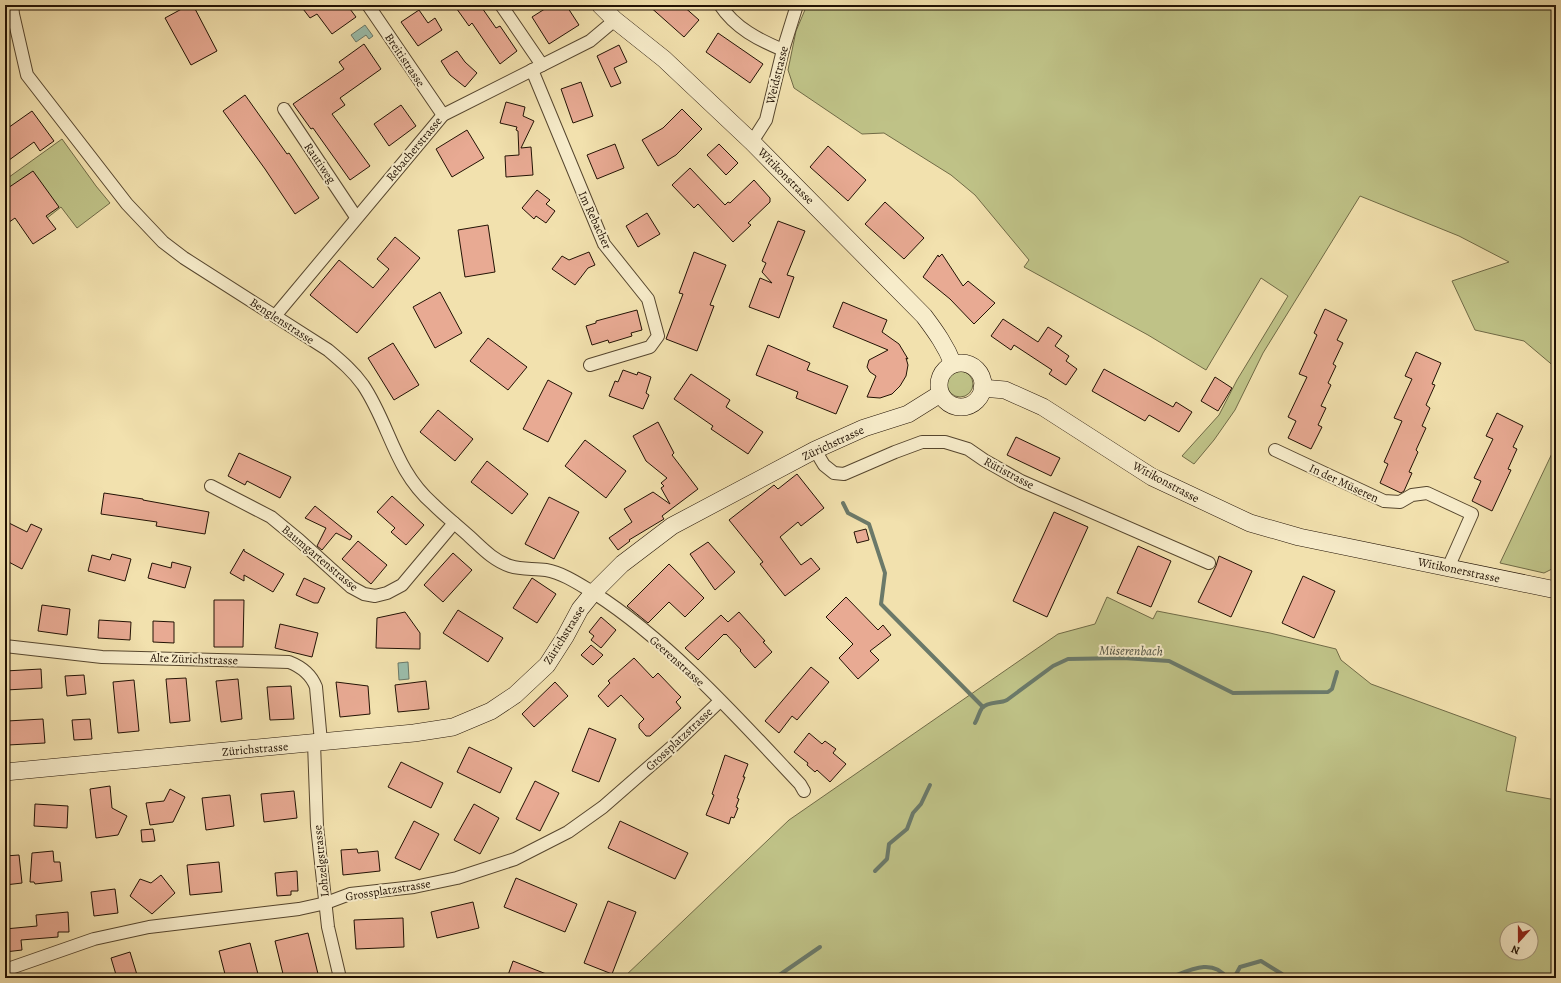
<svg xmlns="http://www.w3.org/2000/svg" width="1561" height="983" viewBox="0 0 1561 983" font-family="Alegreya,serif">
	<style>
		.green { fill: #bfc287; stroke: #706a46; fill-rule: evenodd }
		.water { fill: #9bbeac; stroke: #6b7969 }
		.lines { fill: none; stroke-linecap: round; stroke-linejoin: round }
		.stream { stroke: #6b7969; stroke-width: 4 }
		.building { fill: #e8aa93; stroke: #221204 }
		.street-casing { stroke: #56462e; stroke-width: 14 }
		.secondary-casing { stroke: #221204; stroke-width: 18 }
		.street { stroke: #f7ecca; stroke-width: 12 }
		.secondary { stroke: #f7ecca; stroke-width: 17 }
		.labels { text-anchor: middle; stroke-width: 4; stroke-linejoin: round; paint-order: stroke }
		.street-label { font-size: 12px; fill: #221204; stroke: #f7ecca }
		.water-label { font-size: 13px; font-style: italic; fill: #4c4e3f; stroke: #f7ecca }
	</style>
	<rect width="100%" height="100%" fill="#f2e1ae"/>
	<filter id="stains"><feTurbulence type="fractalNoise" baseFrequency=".005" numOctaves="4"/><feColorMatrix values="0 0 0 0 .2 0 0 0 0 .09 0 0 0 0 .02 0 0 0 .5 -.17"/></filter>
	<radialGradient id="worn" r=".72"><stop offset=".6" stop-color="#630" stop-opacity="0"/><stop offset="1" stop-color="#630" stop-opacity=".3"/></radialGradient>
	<g class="green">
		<path d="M807,5H1556V368L1524,341L1475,330L1452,281L1509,262L1459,236L1360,196L1263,353L1235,410L1214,440L1194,464L1182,456L1219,415L1237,380L1288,296L1261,278L1206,370L1148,335L1024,267L1029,260L975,195L951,175L884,133L862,134L794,88L788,70L796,31Z"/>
		<path d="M62,139L96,186L110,203L77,228L61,207L37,226L5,180Z"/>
		<circle cx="960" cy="384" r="13"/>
		<path d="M1556,445V567L1544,573L1500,563Z"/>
		<path d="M1107,597L1153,619L1157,611L1270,633L1336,649L1341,660L1371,684L1516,737L1506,791L1556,800V978H623L789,820L1058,634L1095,624ZM1507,929H1531V953H1507Z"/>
	</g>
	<g class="water">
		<path d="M365,25L373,36L369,39L366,35L356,42L351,35Z"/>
		<path d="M408,662L409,679L399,680L398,663Z"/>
	</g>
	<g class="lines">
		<g class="stream">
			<path d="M843,503L848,513L869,524L885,573L881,604L983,707"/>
			<path d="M975,723C978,718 979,712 982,708C988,701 1000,704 1007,700L1053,666L1068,659L1123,658L1169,661L1233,693L1328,692L1332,689L1337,672"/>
			<path d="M875,871L887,859L889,844L907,829L913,813L921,804L930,785"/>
			<path d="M775,978L820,947"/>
			<path d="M1169,978C1188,971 1212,957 1227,978"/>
			<path d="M1234,978L1240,967L1261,961L1282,974L1283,978"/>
		</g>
	</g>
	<g class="building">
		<path d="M189,5H193L217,51L191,65L165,18Z"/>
		<path d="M300,5H347L356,17L332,34L317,14L310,18Z"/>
		<path d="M454,5H480L496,28L500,26L517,51L500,64L472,23L469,26Z"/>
		<path d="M551,5H566L579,25L549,44L532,17Z"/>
		<path d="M648,5H682L699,20L684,37Z"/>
		<path d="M419,10L428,23L435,18L442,30L418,46L401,22Z"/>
		<path d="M718,33L763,64L750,83L706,52Z"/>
		<path d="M364,44L381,69L340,98L345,105L332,114L370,166L350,180L313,128L311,129L293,104L344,69L339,62Z"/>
		<path d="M619,45L627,62L614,68L621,83L611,87L597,56Z"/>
		<path d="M457,51L465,62L477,73L465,87L450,75L441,61Z"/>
		<path d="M581,82L593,116L573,123L561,89Z"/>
		<path d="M245,95L287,154L289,153L319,198L295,214L265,169L223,111Z"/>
		<path d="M506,102L525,107L523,116L534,121L521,148L531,147L533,175L506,177L505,156L519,155L518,131L516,130L517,127L500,123Z"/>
		<path d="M401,105L416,126L389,146L374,124Z"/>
		<path d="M682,109L702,129L676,155L658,166L642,140L663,128Z"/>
		<path d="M32,111L54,141L40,151L34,142L5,163V130Z"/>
		<path d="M467,130L484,158L452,177L436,149Z"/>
		<path d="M615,144L624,168L597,179L587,155Z"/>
		<path d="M719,144L738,163L726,175L707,155Z"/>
		<path d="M828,146L866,180L848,201L810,167Z"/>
		<path d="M690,168L725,205L728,202L730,203L754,180L770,198V202L748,223L751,225L733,242L698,204L694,208L672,185Z"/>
		<path d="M33,171L59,207L46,216L56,229L33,244L15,218L5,225V190Z"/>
		<path d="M537,190L550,200L546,204L555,211L546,223L536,216L534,219L522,208Z"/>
		<path d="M885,202L924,238L904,259L865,224Z"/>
		<path d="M647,213L660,234L638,247L626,226Z"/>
		<path d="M778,221L805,231L787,275L794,277L779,318L749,307L760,278L772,283L762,272L766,263L762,261Z"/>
		<path d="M488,225L495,272L465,277L458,230Z"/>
		<path d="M395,237L420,258L357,333L310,295L339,260L373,288L389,269L377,259Z"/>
		<path d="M589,252L595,265L588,268L575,285L552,269L562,256L569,260Z"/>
		<path d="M694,252L726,265L710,305L714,306L697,351L666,339L683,294L679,293Z"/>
		<path d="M942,254L963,286L968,281L995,303L974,324L950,299L923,277L938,255L939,257Z"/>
		<path d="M440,292L462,333L435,348L413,307Z"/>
		<path d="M843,302L887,320L882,332L899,344L908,359L906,358L908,365L906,376L900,386L892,394L880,398L867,397L876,376L870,372L867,367L869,360L888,350L833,327Z"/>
		<path d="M1325,309L1347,320L1337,340L1343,343L1333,364L1336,366L1328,383L1331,385L1321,406L1326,408L1318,425L1322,427L1311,449L1288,438L1296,421L1288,417L1307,377L1299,374L1317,335L1314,333Z"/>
		<path d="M637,310L642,330L631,333L632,336L609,343L608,340L592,345L586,326L596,323V321Z"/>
		<path d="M1003,319L1038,342L1048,327L1062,336L1055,346L1069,356L1066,361L1077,369L1066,385L1049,374L1052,370L1014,345L1011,350L991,336Z"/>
		<path d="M488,338L527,367L508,390L470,361Z"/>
		<path d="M393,343L419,385L394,400L368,358Z"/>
		<path d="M768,345L810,363L807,370L848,386L836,414L796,398L798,392L756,375Z"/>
		<path d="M1416,352L1441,363L1432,384L1435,385L1426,405L1430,408L1422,426L1426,428L1416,450L1418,452L1409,472L1412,473L1404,491L1401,493L1380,483L1388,464L1384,462L1402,421L1394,418L1412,379L1405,376Z"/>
		<path d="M1104,369L1173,407L1176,402L1192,412L1179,432L1149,415L1145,421L1092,391Z"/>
		<path d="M623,370L637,375L638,372L651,377L646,393L649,395L643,409L609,396L615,381L618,382Z"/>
		<path d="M691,374L730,400L726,407L763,432L748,454L711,429L713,426L674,399Z"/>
		<path d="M1215,377L1232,388L1218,411L1201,401Z"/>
		<path d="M548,380L572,393L548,442L523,429Z"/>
		<path d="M438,410L473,439L455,461L420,432Z"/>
		<path d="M1497,413L1523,426L1513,447L1517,449L1508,469L1511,470L1492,511L1472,501L1481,481L1474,478L1493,439L1486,436Z"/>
		<path d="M658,422L674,453L672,455L698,489L662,516L664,519L629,540L630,541L618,550L609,538L632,522L624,509L653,492L670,504L661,488L664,486L661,483L667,478L646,461L633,436Z"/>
		<path d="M1016,437L1060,458L1051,476L1007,455Z"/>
		<path d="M585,440L626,471L606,498L565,466Z"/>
		<path d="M239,453L291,477L280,498L247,481L245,485L228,476Z"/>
		<path d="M487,461L528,494L512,514L471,482Z"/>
		<path d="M797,474L824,508L801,526L798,522L780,537L801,565L811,558L820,569L785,596L760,564L763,562L729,520L774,485L778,489Z"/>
		<path d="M104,493L143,499V500L209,512L205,534L156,526L157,522L101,514Z"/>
		<path d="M392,496L424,525L406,545L391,532L395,528L377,512Z"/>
		<path d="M549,497L579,512L554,559L525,544Z"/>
		<path d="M315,506L352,536L350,540L336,533L322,550L317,546L326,528L305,518Z"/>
		<path d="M1054,512L1088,527L1047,617L1013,601Z"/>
		<path d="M5,521L27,532L31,524L42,529L22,569L5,560Z"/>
		<path d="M866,529L869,540L857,543L854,532Z"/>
		<path d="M358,541L387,565L371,584L342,559Z"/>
		<path d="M708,542L735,572L715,590L690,554Z"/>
		<path d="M1138,546L1171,561L1151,607L1117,593Z"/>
		<path d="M244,549V551L284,574L273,592L244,575V581L230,573Z"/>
		<path d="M453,553L472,570L443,602L424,585Z"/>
		<path d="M112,554L131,559L125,581L88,571L92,555L110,560Z"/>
		<path d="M1219,556L1252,571L1231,617L1198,602L1216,566Z"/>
		<path d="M172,562L191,567L185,588L148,578L152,563L171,568Z"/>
		<path d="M669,564L704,598L685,617L669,602L648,623L627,606Z"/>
		<path d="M1303,576L1335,591L1314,638L1282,623Z"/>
		<path d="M304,578L325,588L318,603H314L296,595Z"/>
		<path d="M532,578L556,594L537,623L513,608Z"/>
		<path d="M846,597L878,630L883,625L891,635L870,651L879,660L858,679L839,658L853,644L826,617Z"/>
		<path d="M214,600H244L243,647H214Z"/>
		<path d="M42,605L70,609L67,635L38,631Z"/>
		<path d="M458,610L503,638L488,662L443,633Z"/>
		<path d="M405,612L420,633V649L376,648L377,618Z"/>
		<path d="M739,612L765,641L763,642L772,652L755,668L740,651L741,650L726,634L725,635L724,634L698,660L685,648L721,615L728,622Z"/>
		<path d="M601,617L616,630L601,648L591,640L594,636L589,632Z"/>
		<path d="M99,620L131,622L130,640L98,638Z"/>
		<path d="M153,621L174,622V643L153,642Z"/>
		<path d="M280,624L318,633L312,657L275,648Z"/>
		<path d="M591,645L603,655L593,665L581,655Z"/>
		<path d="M634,658L653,678L658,673L681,697L676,702L681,708L650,736H646L639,728V724L644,719L621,695L608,707L598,696L610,683L608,681Z"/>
		<path d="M811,667L829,682L797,720L792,716L779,733L765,721Z"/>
		<path d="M41,669L42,688L6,690L5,671Z"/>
		<path d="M84,675L86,694L67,696L65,676Z"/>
		<path d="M186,678L190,721L170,723L166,679Z"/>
		<path d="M238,679L242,719L221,722L216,681Z"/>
		<path d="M134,680L139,731L118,733L113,682Z"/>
		<path d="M426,681L429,709L398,712L395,685Z"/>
		<path d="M336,682L368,686L370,714L340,717Z"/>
		<path d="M555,682L568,696L534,727L522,714Z"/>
		<path d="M291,686L294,719L270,720L267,687Z"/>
		<path d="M43,719L45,743L8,745L7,721Z"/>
		<path d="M90,719L92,739L74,740L72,720Z"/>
		<path d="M589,728L616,739L599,782L572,771Z"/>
		<path d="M809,733L822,744L825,741L836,749L833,753L846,764L830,782L817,770L815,772L807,765L808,763L794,752Z"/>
		<path d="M469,747L512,768L500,793L457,772Z"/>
		<path d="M725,755L748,764L743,777H745L737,798L739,799L736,807L738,808L734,818L731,817L729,824L706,815L714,795L712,794Z"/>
		<path d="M401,762L443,783L431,808L388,787Z"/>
		<path d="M535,781L559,793L540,831L516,819Z"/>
		<path d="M110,786L112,808L127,816L118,835L96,838L90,789Z"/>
		<path d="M170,789L185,797L173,822L150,825L146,803L164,801Z"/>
		<path d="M294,791L297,818L264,822L261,794Z"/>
		<path d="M230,795L234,826L206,830L202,798Z"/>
		<path d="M35,804L68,806L67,828L34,826Z"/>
		<path d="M474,804L499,818L480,854L454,840Z"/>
		<path d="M414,821L439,834L420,870L395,858Z"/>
		<path d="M620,821L688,853L675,879L608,848Z"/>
		<path d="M153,829L155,841L142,842L141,830Z"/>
		<path d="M357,849L358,853L378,851L380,871L343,875L341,850Z"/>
		<path d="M53,851L54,862H60L62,881L35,884L34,882H30L32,853Z"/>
		<path d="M19,855L22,883L5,885V856Z"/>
		<path d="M219,862L222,892L190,895L187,865Z"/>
		<path d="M297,871L298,891H291V895L277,896L275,873Z"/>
		<path d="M161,875L175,893L152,914L130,896L140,879L151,883Z"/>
		<path d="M516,878L577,904L565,932L504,907Z"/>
		<path d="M115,889L118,913L94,916L91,892Z"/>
		<path d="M608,901L636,912L612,974L584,963Z"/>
		<path d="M473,902L479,928L437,938L431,912Z"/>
		<path d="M68,912L69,932H58V937L21,940L22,950L5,952V929L37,926L36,915Z"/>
		<path d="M403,918L404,947L356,949L354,920Z"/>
		<path d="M308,933L319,978H284L275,941Z"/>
		<path d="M250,943L259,978H226L219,951Z"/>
		<path d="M130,952L138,978H117L111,958Z"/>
		<path d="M513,961L554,977V978H507Z"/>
	</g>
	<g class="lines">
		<g class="street-casing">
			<g id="street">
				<path d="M12,5L13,14L27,75L127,204L163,242L184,258L328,350C341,361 353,371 363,385C390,425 394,470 433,504C445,516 458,526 470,537C482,548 494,561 510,566C522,570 534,568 546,570C563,573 579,584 594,593C670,642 738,718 800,784L804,791"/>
				<path d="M368,5L443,115"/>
				<path d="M501,5L542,65"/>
				<path d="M720,5C735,28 759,40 783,50"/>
				<path d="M532,70L604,244L648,299L658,336L650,347L590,365"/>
				<path d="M284,109L356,217"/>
				<path d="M752,142L766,120L783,50L797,5"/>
				<path d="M275,316L443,115L590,41L615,20"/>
				<path d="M815,450L824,465L834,473L844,474L895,452L922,442H945L968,449L984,460L1021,481L1209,563"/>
				<path d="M1275,450L1384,501L1400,502L1412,495L1427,493L1472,514L1448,568"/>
				<path d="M211,486L271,517L299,540L351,587L364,594L375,596L387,593L402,585L454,523"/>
				<path d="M5,646L102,657L289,662C302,667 311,674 316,687L321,742"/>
				<path d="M314,743L317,826L328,927L340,978"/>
				<path d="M5,970L94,939L149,927L299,909L326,903L350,894L414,887L457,878L515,859L568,832L603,807L674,745L720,701"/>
			</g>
		</g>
		<g class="secondary-casing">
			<g id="secondary">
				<path d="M600,5L615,20L664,59L752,142L924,316C936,332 946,346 953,364"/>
				<circle cx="961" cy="385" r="22"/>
				<path d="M982,388L1005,390L1043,407L1152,477L1250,523L1299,537L1556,590"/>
				<path d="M5,772L414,733L453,727L491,711L515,695L547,665L565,637L580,609L593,593L622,564L672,526L815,450L864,428L908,414L940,394"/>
			</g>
		</g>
		<use href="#street" class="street"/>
		<use href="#secondary" class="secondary"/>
	</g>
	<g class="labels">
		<g class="street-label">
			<text transform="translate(405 60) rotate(56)" y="4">Breitistrasse</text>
			<text transform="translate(777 75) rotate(-76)" y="4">Weidstrasse</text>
			<text transform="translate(414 149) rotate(-50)" y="4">Rebacherstrasse</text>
			<text transform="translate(320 163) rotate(56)" y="4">Rautiweg</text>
			<text transform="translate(786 176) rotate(45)" y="4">Witikonstrasse</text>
			<text transform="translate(595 220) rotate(65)" y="4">Im Rebacher</text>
			<text transform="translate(282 321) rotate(33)" y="4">Benglenstrasse</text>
			<text transform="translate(833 443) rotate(-25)" y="4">Zürichstrasse</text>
			<text transform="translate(1009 473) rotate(28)" y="4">Rütistrasse</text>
			<text transform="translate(1166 482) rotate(28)" y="4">Witikonstrasse</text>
			<text transform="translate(1344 483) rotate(25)" y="4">In der Müseren</text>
			<text transform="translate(320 558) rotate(40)" y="4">Baumgartenstrasse</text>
			<text transform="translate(1459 570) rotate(12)" y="4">Witikonerstrasse</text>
			<text transform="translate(564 635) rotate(-58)" y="4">Zürichstrasse</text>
			<text transform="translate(194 659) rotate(2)" y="4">Alte Zürichstrasse</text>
			<text transform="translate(677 661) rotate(42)" y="4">Geerenstrasse</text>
			<text transform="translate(679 739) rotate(-43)" y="4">Grossplatzstrasse</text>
			<text transform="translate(255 749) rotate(-5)" y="4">Zürichstrasse</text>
			<text transform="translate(321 861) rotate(-96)" y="4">Lohzelgstrasse</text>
			<text transform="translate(388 890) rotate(-9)" y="4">Grossplatzstrasse</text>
		</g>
		<g class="water-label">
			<text transform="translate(1131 650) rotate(1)" y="5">Müserenbach</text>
		</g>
	</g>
	<rect width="1561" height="983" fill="none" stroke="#f2e1ae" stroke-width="20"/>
	<rect x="6" y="6" width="1549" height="971" fill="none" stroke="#221204" stroke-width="2"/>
	<rect x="10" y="10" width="1541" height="963" fill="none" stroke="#221204"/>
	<g transform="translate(1519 941) rotate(201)"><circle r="19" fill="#f7ecca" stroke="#a2957b"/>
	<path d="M0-3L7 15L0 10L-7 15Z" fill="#8f2418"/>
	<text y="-6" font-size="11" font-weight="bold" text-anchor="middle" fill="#221204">N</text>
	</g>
	<rect width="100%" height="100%" filter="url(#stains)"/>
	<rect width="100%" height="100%" fill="url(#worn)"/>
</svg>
